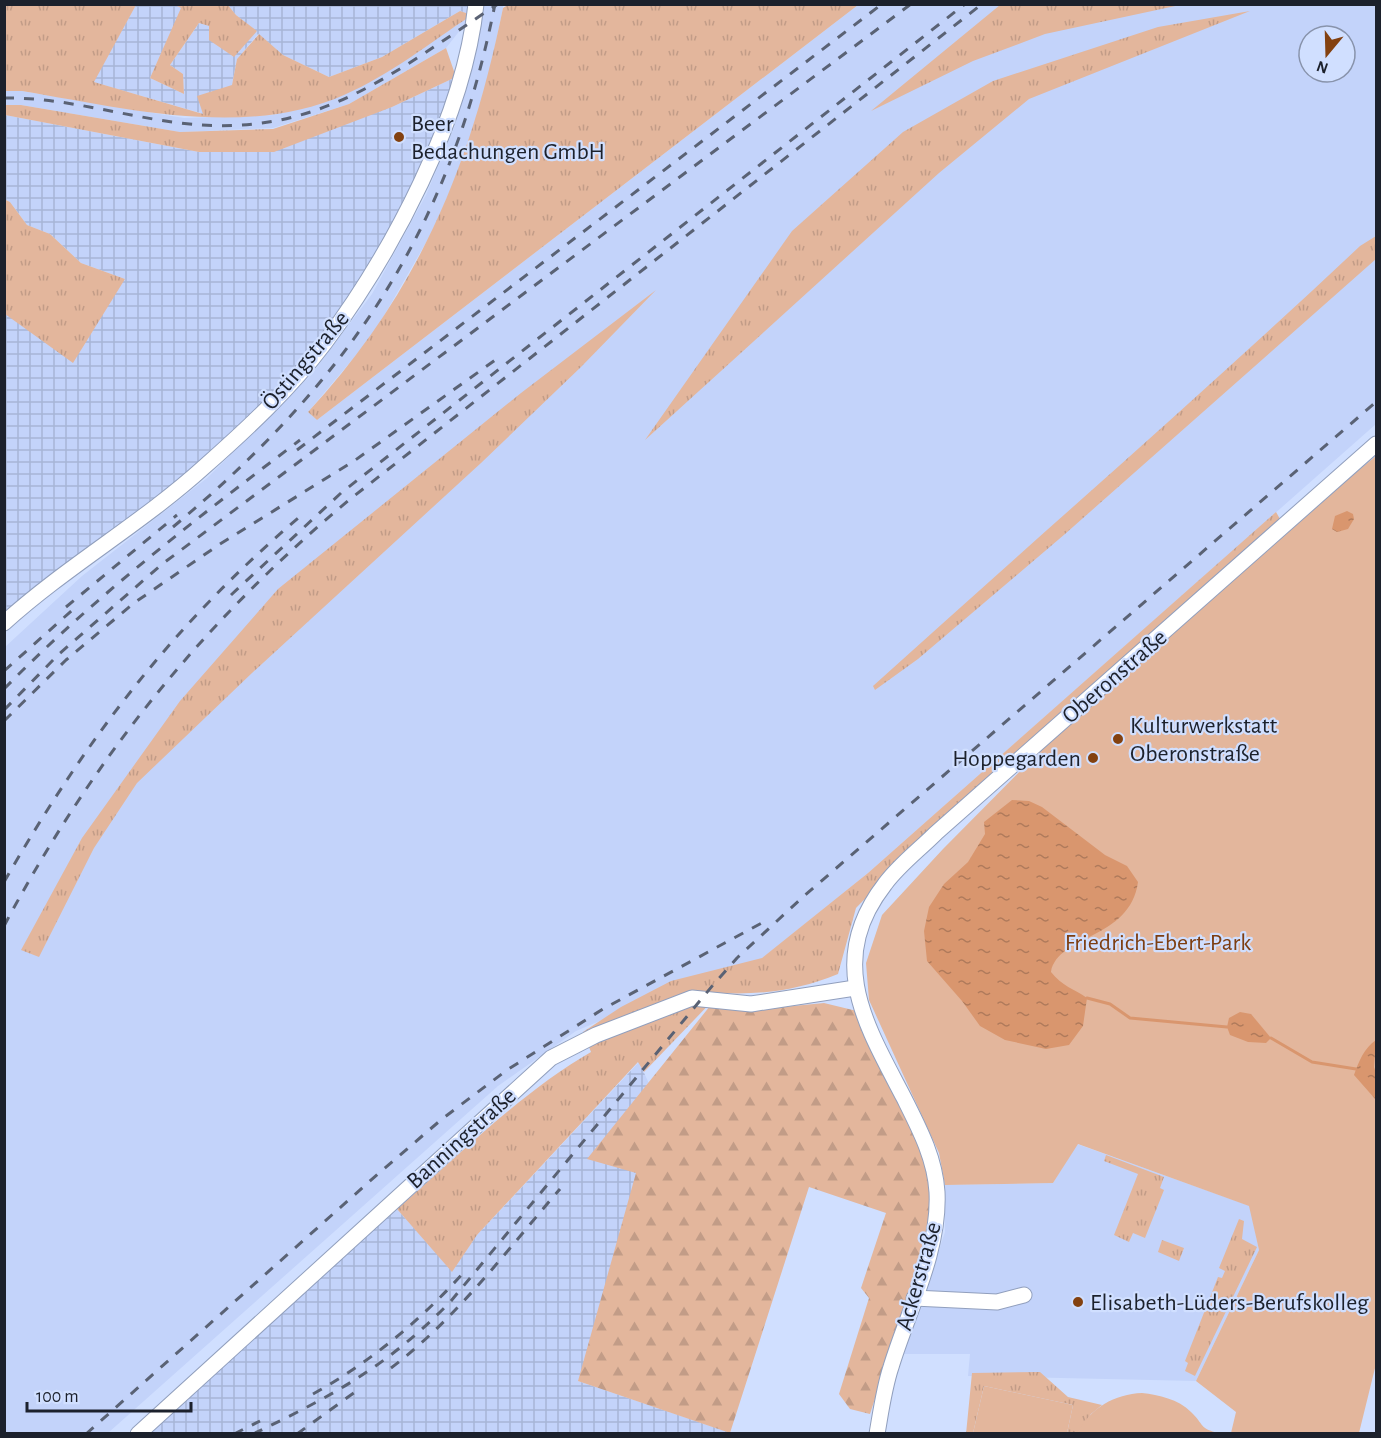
<svg xmlns="http://www.w3.org/2000/svg" width="1381" height="1438" viewBox="0 0 1381 1438" font-family="'Alegreya Sans',sans-serif">
	<style>
		.built { fill: #c3d3fa; fill-rule: evenodd }
		.industrial { fill: url(#industrial-grid) }
		.grass { fill: url(#grass-tufts) }
		.forest { fill: url(#forest-firs) }
		.park { fill: #e3b69c }
		.water { fill: url(#water-ripples) }
		.lines { fill: none; stroke-linecap: round; stroke-linejoin: round }
		.stream { stroke: #d9966e; stroke-width: 3 }
		.minor-casing { stroke: #919fbd; stroke-width: 17 }
		.minor { stroke: #fff; stroke-width: 15 }
		.rail { stroke: #5a6274; stroke-width: 3; stroke-dasharray: 10 10; stroke-linecap: butt }
		.poi-dot { fill: #834110; stroke: #d0dfff; stroke-width: 2 }
		.labels { text-anchor: middle; stroke-width: 4.5; stroke-linejoin: round; paint-order: stroke }
		.poi-label { font-size: 24px; fill: #1c212c; stroke: #d0dfff; text-anchor: start }
		.street-label { font-size: 24px; fill: #1c212c; stroke: #d0dfff }
		.park-label { font-size: 24px; fill: #7d3e12; stroke: #d0dfff }
	</style>
	<defs>
		<pattern id="industrial-grid" width="8" height="8" patternUnits="userSpaceOnUse" patternTransform="scale(1.5)"><rect width="8" height="8" fill="#c3d3fa"/><path d="M0 4h8M4 0v8" fill="none" stroke="#a7b5d6"/></pattern>
		<pattern id="grass-tufts" width="24" height="20" patternUnits="userSpaceOnUse" patternTransform="scale(1.5)"><rect width="24" height="20" fill="#e3b69c"/><path d="M3 7l-1-3M5 7V3M7 7l1-3M15 17l-1-3M17 17v-4M19 17l1-3" fill="none" stroke="#c29c87"/></pattern>
		<pattern id="forest-firs" width="22" height="20" patternUnits="userSpaceOnUse" patternTransform="scale(1.5)"><rect width="22" height="20" fill="#e3b69c"/><path d="M5 1l3.5 6h-7zM16 11l3.5 6h-7z" fill="#c29c87"/></pattern>
		<pattern id="water-ripples" width="26" height="14" patternUnits="userSpaceOnUse" patternTransform="scale(1.5)"><rect width="26" height="14" fill="#d9966e"/><path d="M2 4q2-2 4 0t4 0M15 11q2-2 4 0t4 0" fill="none" stroke="#af7a5b"/></pattern>
	</defs>
	<rect width="100%" height="100%" fill="#d0dfff"/>
	<g class="built">
		<path d="M484,5H503V8L491,65L474,126L453,184L432,232L373,335L308,412L317,420L858,5H1376V424L868,873L724,989L704,977L576,1031L498,1086L108,1433L5,1434V647L82,576L207,478L311,375L372,294L426,195L454,128ZM1309,36H1345V72H1309Z"/>
		<path d="M472,15L446,48L349,104L273,128L180,132L21,105H5V91H22L184,118L274,115L379,76Z"/>
		<path d="M1077,1144L1250,1206L1259,1250L1196,1381L968,1376L970,1354H904L945,1232V1185L1053,1183Z"/>
	</g>
	<g class="industrial">
		<path d="M136,5H175L182,8L150,78L184,94L183,74L170,65L199,23L257,32L236,15L228,5H473L472,15L460,11L382,57L329,77L283,55L258,34L237,59L232,85L204,114L93,82Z"/>
		<path d="M456,77L416,190L321,349L201,467L5,621V314L125,279L81,263L50,234L27,225L10,202L5,199V115L199,152L392,107Z"/>
		<path d="M639,1062L672,1133L578,1381L731,1433L148,1434L397,1209L452,1271L477,1235Z"/>
	</g>
	<g class="grass">
		<path d="M509,4L858,5L317,420L308,412C418,293 471,166 503,8Z"/>
		<path d="M5,5H136L94,82L203,114L197,96L232,85L237,59L259,34L283,55L329,77L382,57L460,11L472,15C431,42 390,75 344,95C245,139 124,108 22,91H5Z"/>
		<path d="M175,5H228L236,15L257,31L234,57L209,40V26L199,23L170,65L183,74L184,94L150,78L181,8Z"/>
		<path d="M1000,5V4L1180,5L1045,34L973,61L871,111Z"/>
		<path d="M1250,11L1029,99L939,173L645,440L792,231L903,132L993,81L1158,27Z"/>
		<path d="M446,48L456,77L392,107L274,152H199L5,115V105H21L180,132L273,129L349,104Z"/>
		<path d="M4,199L10,202L27,225L50,234L81,263L125,279L73,363L5,314Z"/>
		<path d="M1376,236V259L1065,534L918,659L875,690L873,686C1035,539 1201,396 1360,246Z"/>
		<path d="M656,290L581,367L481,463L252,673L137,783L94,848L39,957L21,950L82,838L180,701L278,589L521,393Z"/>
		<path d="M1276,512L1280,519L905,858L856,908L838,974C799,990 763,995 720,993L644,1072L638,1062L477,1235L452,1272L397,1209C456,1158 524,1090 591,1052L583,1032L621,1007L671,981L762,958L868,873Z"/>
		<path d="M1106,1155L1164,1177L1160,1188L1164,1190L1145,1238L1133,1233L1129,1242L1114,1235L1138,1174L1104,1161Z"/>
		<path d="M1239,1219L1244,1221L1242,1239L1257,1247L1195,1376L1185,1371L1188,1363L1185,1361L1218,1277L1222,1278L1225,1271L1219,1268Z"/>
		<path d="M1162,1240L1184,1248L1179,1261L1158,1252Z"/>
		<path d="M1040,1372L1068,1397L1102,1405L1091,1414L1078,1433H1067L1073,1405L984,1386L973,1433L966,1434L972,1373Z"/>
	</g>
	<path class="forest" d="M824,1003L861,1012L914,1118L937,1192L922,1253L870,1414L850,1409L839,1394L869,1298L861,1288L886,1213L809,1187L730,1433L578,1381L636,1173L587,1159L710,1006L740,1011Z"/>
	<g class="park">
		<path d="M1376,456V1364L1359,1433H1231L1236,1412L1196,1381L1259,1250L1249,1206L1078,1144L1053,1183L945,1185L939,1153L869,1000L866,963L882,915L943,849L1150,640Z"/>
		<path d="M984,1386L1073,1405L1067,1433H973Z"/>
		<path d="M1142,1393C1159,1395 1178,1399 1191,1412C1204,1424 1199,1429 1219,1433H1078C1090,1408 1115,1394 1142,1393Z"/>
	</g>
	<g class="water">
		<path d="M1347,511L1353,514L1354,519L1348,529L1337,532L1332,529L1335,516Z"/>
		<path d="M1012,800L1029,801L1042,807L1105,855L1127,866L1138,882C1130,940 1058,934 1051,972C1062,986 1074,989 1087,998L1083,1026L1069,1045L1046,1049L1005,1040L980,1026L962,1001L927,961L924,931L929,907L944,884L968,862L985,834L984,822Z"/>
		<path d="M1240,1012L1251,1014L1271,1038L1266,1043L1248,1042L1230,1035L1227,1027L1229,1018Z"/>
		<path d="M1376,1040L1374,1067L1376,1073V1100L1354,1075C1359,1061 1364,1048 1376,1040Z"/>
	</g>
	<g class="lines">
		<g class="stream">
			<path d="M1087,998L1110,1004L1130,1018L1227,1027"/>
			<path d="M1271,1038L1312,1062L1356,1069"/>
		</g>
		<g class="minor-casing">
			<g id="minor">
				<path d="M4,623C67,566 141,524 204,467C246,430 290,389 324,344C392,253 464,118 476,4"/>
				<path d="M914,1298L997,1302L1024,1295"/>
				<path d="M138,1434L551,1058L596,1035L692,998L751,1004L855,988"/>
				<path d="M877,1434C881,1411 884,1388 891,1367C908,1311 940,1251 937,1192C935,1158 919,1128 904,1098C866,1025 825,961 885,884C899,865 919,850 936,833L1376,444"/>
			</g>
		</g>
		<use href="#minor" class="minor"/>
		<g class="rail">
			<path d="M4,98C63,97 122,116 180,123C317,140 391,74 498,4"/>
			<path d="M297,450L882,4"/>
			<path d="M173,527C349,380 450,231 495,4"/>
			<path d="M231,595L341,493L965,4"/>
			<path d="M66,607L177,515"/>
			<path d="M4,671L78,605"/>
			<path d="M4,689C95,596 197,518 300,440"/>
			<path d="M4,710L59,654L161,565L911,4"/>
			<path d="M4,721L66,660L134,603L220,544L354,461L498,358"/>
			<path d="M4,882C88,736 174,623 303,514"/>
			<path d="M4,926C94,757 202,623 349,500L982,4"/>
			<path d="M391,1368C457,1318 507,1250 560,1189"/>
			<path d="M313,1394C372,1361 421,1320 466,1270"/>
			<path d="M86,1434L379,1173L442,1119L507,1070L603,1009L769,919"/>
			<path d="M234,1434L260,1421"/>
			<path d="M253,1434C334,1395 388,1366 451,1301L713,985L737,958L804,896L1376,402"/>
			<path d="M297,1434L355,1392"/>
		</g>
	</g>
	<g class="poi-dot">
		<circle cx="399" cy="137" r="6"/>
		<circle cx="1118" cy="739" r="6"/>
		<circle cx="1093" cy="758" r="6"/>
		<circle cx="1078" cy="1302" r="6"/>
	</g>
	<g class="labels">
		<g class="poi-label">
			<text x="411" y="131">Beer<tspan x="411" dy="28">Bedachungen GmbH</tspan></text>
			<text x="1130" y="733">Kulturwerkstatt<tspan x="1130" dy="28">Oberonstraße</tspan></text>
			<text x="1081" y="766" text-anchor="end">Hoppegarden</text>
			<text x="1090" y="1310">Elisabeth-Lüders-Berufskolleg</text>
		</g>
		<g class="street-label">
			<text transform="translate(305 360) rotate(-50)" y="8">Östingstraße</text>
			<text transform="translate(1114 676) rotate(-41)" y="8">Oberonstraße</text>
			<text transform="translate(461 1138) rotate(-42)" y="8">Banningstraße</text>
			<text transform="translate(918 1276) rotate(-74)" y="8">Ackerstraße</text>
		</g>
		<g class="park-label">
			<text x="1158" y="950">Friedrich-Ebert-Park</text>
		</g>
	</g>
	<rect width="1381" height="1438" fill="none" stroke="#1c212c" stroke-width="12"/>
	<g transform="translate(1327 54) rotate(199)"><circle r="28" fill="#d0dfff" stroke="#8893ab" stroke-width="1.5"/>
	<path d="M0-4.5L10 22L0 15L-10 22Z" fill="#834110"/>
	<text y="-9" font-size="16" font-weight="bold" text-anchor="middle" fill="#1c212c">N</text>
	</g>
	<path d="M27 1402v9h164v-9" fill="none" stroke="#1c212c" stroke-width="3"/>
	<text x="36" y="1402" font-size="18" fill="#1c212c" stroke="#d0dfff" stroke-width="4.5" paint-order="stroke">100 m</text>
</svg>
